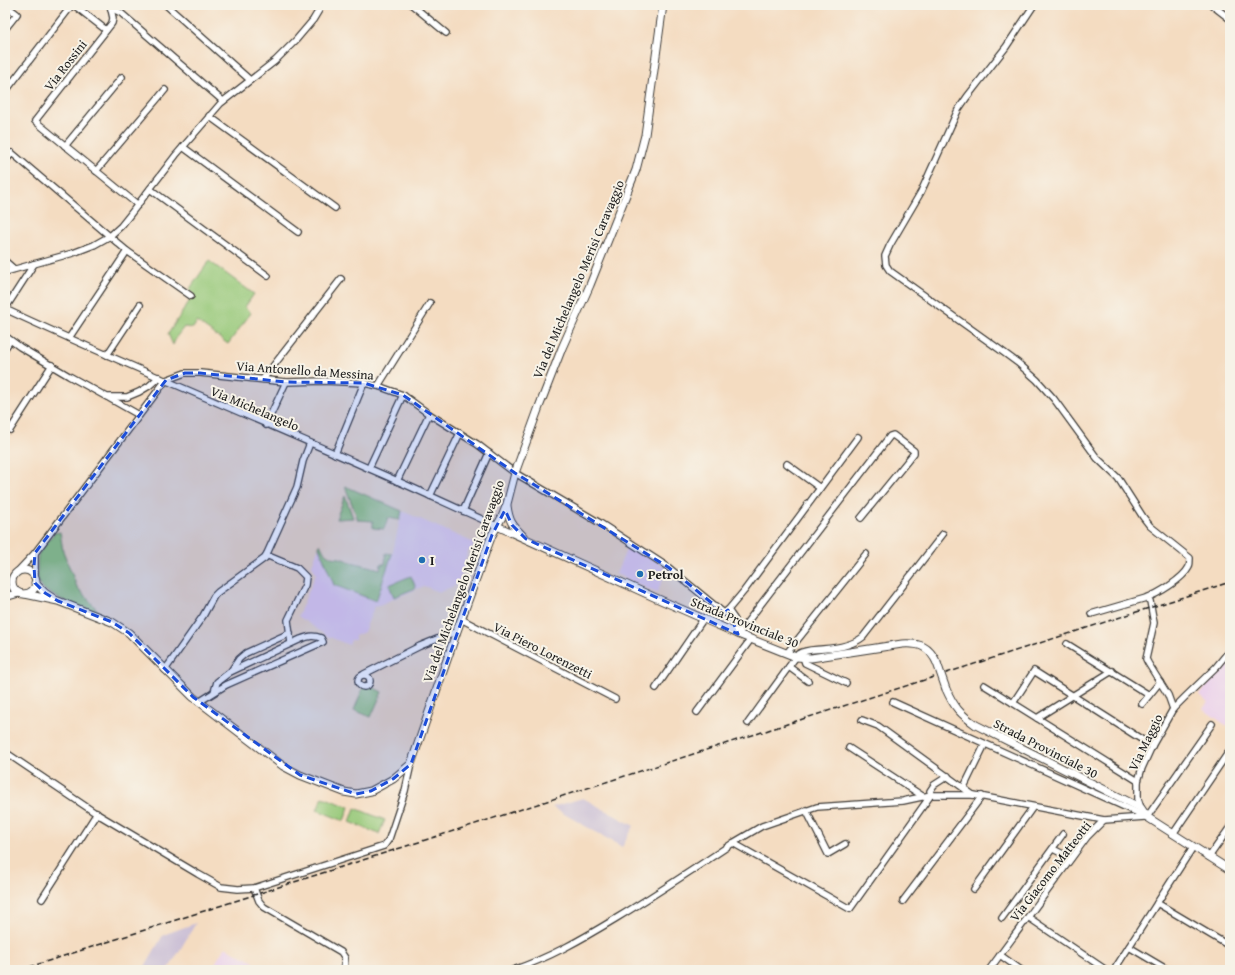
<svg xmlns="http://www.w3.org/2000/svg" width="1235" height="975" viewBox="0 0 1235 975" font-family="'Gentium Book Plus',serif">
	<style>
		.built { fill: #ebd1eb }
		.industrial { fill: #cbbfd5 }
		.green { fill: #96c878; stroke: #59724a }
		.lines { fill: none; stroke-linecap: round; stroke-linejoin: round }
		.minor-casing { stroke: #3c3935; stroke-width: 8 }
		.tertiary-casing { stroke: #3c3935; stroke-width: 9 }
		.minor { stroke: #fff; stroke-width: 5.5 }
		.tertiary { stroke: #fff; stroke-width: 7 }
		.rail { stroke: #1c1c1c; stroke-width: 1.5; stroke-dasharray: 6 3; stroke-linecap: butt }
		.tertiary-bridge-casing { stroke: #3c3935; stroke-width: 9; stroke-linecap: butt }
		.tertiary-bridge { stroke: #fff; stroke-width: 7 }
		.marked { fill: #1d4ed8; fill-opacity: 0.2; stroke: #1d4ed8; stroke-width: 3; stroke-dasharray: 8 5; stroke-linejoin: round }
		.poi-dot { fill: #1f6fb2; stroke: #f7f3e8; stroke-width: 1.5 }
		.labels { text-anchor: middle; stroke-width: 4; stroke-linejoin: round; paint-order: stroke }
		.street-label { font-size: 13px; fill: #1c1c1c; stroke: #f7f3e8 }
		.poi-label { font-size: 13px; font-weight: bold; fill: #1c1c1c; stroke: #f7f3e8; text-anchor: start }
	</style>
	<rect width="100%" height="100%" fill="#f7f3e8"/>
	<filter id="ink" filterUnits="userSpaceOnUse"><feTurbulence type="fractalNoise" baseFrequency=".025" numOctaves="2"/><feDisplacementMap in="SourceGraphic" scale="8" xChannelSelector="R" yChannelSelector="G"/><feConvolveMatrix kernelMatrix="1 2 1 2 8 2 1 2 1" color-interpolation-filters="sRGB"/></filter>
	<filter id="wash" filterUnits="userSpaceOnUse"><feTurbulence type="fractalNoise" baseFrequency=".012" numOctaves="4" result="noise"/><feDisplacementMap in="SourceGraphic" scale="16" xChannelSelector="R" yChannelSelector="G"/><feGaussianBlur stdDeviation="0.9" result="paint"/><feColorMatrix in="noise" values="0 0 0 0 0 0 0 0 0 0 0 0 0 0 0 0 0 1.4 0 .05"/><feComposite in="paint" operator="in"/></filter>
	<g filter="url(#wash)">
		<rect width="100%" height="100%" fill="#f4dcc1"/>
		<g class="built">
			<path d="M402,511L474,543L472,549L468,551L458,584L440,592L424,586L374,607L364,632L355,636V640H351L349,645L327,636L298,616L316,574L312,565L319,547L334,585L376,601L393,551Z"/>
			<path d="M629,543L667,569L657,593L616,574Z"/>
			<path d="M1230,657V728L1203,709L1208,702L1199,695Z"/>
			<path d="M225,947L254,962L249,970H211Z"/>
		</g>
		<g class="industrial">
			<path d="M583,798L634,826L622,847L552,807Z"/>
			<path d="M196,923L168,970H143L163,935Z"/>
		</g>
		<g class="green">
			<path d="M209,261L254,294L245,307L251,313L228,344L197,322L193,328L184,327L177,336L173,345L168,334L194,294L189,290Z"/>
			<path d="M345,486L402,511L400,520L388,518L384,529L373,528V521L358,520Z"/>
			<path d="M345,496L353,518L336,519Z"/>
			<path d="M60,532L63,551L77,587L100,613C84,608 49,598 39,584C37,579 37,561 38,556C39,550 50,539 54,533Z"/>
			<path d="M320,544L324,552L331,557L340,558L351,562L380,569L381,564H385L386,553L392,554L376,601L334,585L319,547Z"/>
			<path d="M411,576L416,588L394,597L389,585Z"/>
			<path d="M370,686L382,692L371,717L354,710L363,688Z"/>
			<path d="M323,797L349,807L344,821L317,810Z"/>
			<path d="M355,808L385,820L379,834L350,822Z"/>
		</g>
	</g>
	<g filter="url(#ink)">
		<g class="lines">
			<g class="minor-casing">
				<g id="minor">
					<path d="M74,5L106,30"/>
					<path d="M110,5L113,18L112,23L35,121L138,205"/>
					<path d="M166,5L250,80"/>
					<path d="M412,5L446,33"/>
					<path d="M1034,5L1006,47L967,97L958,110L921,192L890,245L885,256L886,265L890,271L999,349L1018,363L1037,380L1054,399L1097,458L1118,478L1143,517L1150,526L1190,558C1190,561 1190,564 1189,567C1183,579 1158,594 1146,598"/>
					<path d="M1212,5L1230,19"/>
					<path d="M112,7L111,8L121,13L223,101"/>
					<path d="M5,29L17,14L5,5"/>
					<path d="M5,92L72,5"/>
					<path d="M209,116L335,208"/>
					<path d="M65,146L122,77"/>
					<path d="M183,147L298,232"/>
					<path d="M5,161L12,153L127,251L191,296"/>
					<path d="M96,171L165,90"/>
					<path d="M150,189L268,276"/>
					<path d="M5,261L14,269"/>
					<path d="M5,272L73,253L94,245L110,236L121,226L129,216L176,155L221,103L275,61L296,40L313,20L322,5"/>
					<path d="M5,309C125,365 249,415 370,469C412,487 454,507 497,526"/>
					<path d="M5,309L34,264"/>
					<path d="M5,336L20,347L69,376L107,397H127L139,392L149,386L159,377"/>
					<path d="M69,338L127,251"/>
					<path d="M5,348L10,341"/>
					<path d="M107,355L140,305"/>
					<path d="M263,379L341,279"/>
					<path d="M378,386L430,303"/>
					<path d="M109,398L139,415"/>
					<path d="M266,425L286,382"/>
					<path d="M10,430L52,365"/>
					<path d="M335,454L364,383"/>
					<path d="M787,464L820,488"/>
					<path d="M369,468L403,395"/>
					<path d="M397,481L429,414"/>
					<path d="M430,496L460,433"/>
					<path d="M463,511L489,453"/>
					<path d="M266,555L297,568L306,577L305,585L288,620L291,643"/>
					<path d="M17,572L35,553L166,380L185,373H200L286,382L325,381L364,383L378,386L403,395L429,414L477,444L515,473L600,523L668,567L724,613L728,610"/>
					<path d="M35,578V553"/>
					<path d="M1091,614L1146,598L1150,601L1154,623L1146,659L1148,663L1168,695L1173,709"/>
					<path d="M461,619L615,699"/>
					<path d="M738,634L890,436L893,435L914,451V453L861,518"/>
					<path d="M738,634L735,620L728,610L744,591L858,437"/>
					<path d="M1067,644L1149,695"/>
					<path d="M787,653L866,554"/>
					<path d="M803,657L805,663L846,683"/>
					<path d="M789,667L808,681"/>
					<path d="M165,670L203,616L214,596L218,592L265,558L297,487L303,461L310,443"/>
					<path d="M231,671L239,659L246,653L290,633"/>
					<path d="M364,674L420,646L457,631"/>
					<circle cx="364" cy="681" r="6"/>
					<path d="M984,685L1138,781"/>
					<path d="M656,688L704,618"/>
					<path d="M199,702L226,685L323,642L321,638C314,635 309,636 301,639L230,672L217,682L214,692"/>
					<path d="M893,702L1147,817"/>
					<path d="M1013,703L1034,671L1152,746"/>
					<path d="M1142,704L1160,682"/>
					<path d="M697,712L751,639"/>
					<path d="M1037,718L1112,671"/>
					<path d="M862,720L878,726L973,795"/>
					<path d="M748,723L798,654C806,649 815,650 823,649C837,648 853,645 863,637L943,534"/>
					<path d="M849,748L924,797"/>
					<path d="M5,752L94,812L198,874L221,887L238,889L254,888L384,846L389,839L405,791L411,764"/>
					<path d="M948,776L934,785L930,791L931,795L850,909L733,843L762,826L817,807L903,801L931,795H974L1104,820"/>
					<path d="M964,787L985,744"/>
					<path d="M1141,808L1138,799V781L1142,768L1152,746L1173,709L1185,697L1216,667L1230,650"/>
					<path d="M806,810L828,854L845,844"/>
					<path d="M1147,817L1212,724"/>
					<path d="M1173,834L1230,750"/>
					<path d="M1053,849L1071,858"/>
					<path d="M1209,857L1230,827"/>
					<path d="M254,888L259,901L264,907L341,952L345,958L344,970"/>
					<path d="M974,889L1033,807"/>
					<path d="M42,899L97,813"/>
					<path d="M903,901L982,796"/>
					<path d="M1157,903L1226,944"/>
					<path d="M1028,917L1106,970"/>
					<path d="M1002,918L1063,834"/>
					<path d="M1129,947L1168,970"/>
					<path d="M1000,955L1021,970"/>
					<path d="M1116,967L1193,847"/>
					<path d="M513,970C549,958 582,939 615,919C655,895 694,869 733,843"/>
					<path d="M989,970L1087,837L1104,820L1145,817"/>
				</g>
			</g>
			<g class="tertiary-casing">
				<g id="tertiary">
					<path d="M507,506C509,521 512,525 523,536"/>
					<path d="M497,526L656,598L738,634L796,657L811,658L902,644C920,643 929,646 937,663"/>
					<circle cx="24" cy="582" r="12"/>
					<path d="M35,583L45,593L54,599"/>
					<path d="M25,594L58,601L112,622L129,633L193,697L283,766L300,775L344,792L356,794L371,791L393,779L411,764L457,631L486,551L492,535L502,517L507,504L515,473L539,407L562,348L590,285L636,170L645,135L663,5"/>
					<path d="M5,597L19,593"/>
					<path d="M946,689C954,707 960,714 976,725L1141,808L1147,817L1230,870"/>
				</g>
			</g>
			<use href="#minor" class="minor"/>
			<use href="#tertiary" class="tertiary"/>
			<path class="rail" d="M20,970L1230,582"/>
			<g class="tertiary-bridge-casing">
				<path id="tertiary-bridge" d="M937,663L946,689"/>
			</g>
			<use href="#tertiary-bridge" class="tertiary-bridge"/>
		</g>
	</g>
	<path class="marked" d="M185,373H200L286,382L364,383L403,395L515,473L668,567L724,613L728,610L738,634L526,539L512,525L505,510L492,535L411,764L393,779L371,791L356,794L300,775L193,697L129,633L112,622L58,601L45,593L35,583L34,566L35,553L166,380Z"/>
	<g class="poi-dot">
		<circle cx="422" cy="560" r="4"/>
		<circle cx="640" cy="574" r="4"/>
	</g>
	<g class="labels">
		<g class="street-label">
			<text transform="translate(65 65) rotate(-52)" y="5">Via Rossini</text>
			<text transform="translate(578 279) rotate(-67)" y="5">Via del Michelangelo Merisi Caravaggio</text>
			<text transform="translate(305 370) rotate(4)" y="5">Via Antonello da Messina</text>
			<text transform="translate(255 408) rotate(23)" y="5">Via Michelangelo</text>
			<text transform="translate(463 581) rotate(-70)" y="5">Via del Michelangelo Merisi Caravaggio</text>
			<text transform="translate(745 622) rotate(22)" y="5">Strada Provinciale 30</text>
			<text transform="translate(543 650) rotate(27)" y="5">Via Piero Lorenzetti</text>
			<text transform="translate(1145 742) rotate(-64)" y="5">Via Maggio</text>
			<text transform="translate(1046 748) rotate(27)" y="5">Strada Provinciale 30</text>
			<text transform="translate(1050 871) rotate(-52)" y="5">Via Giacomo Matteotti</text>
		</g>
		<g class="poi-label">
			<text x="430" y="565">I</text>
			<text x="648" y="579">Petrol</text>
		</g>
	</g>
	<rect width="1235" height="975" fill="none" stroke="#f7f3e8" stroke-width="20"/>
</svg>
